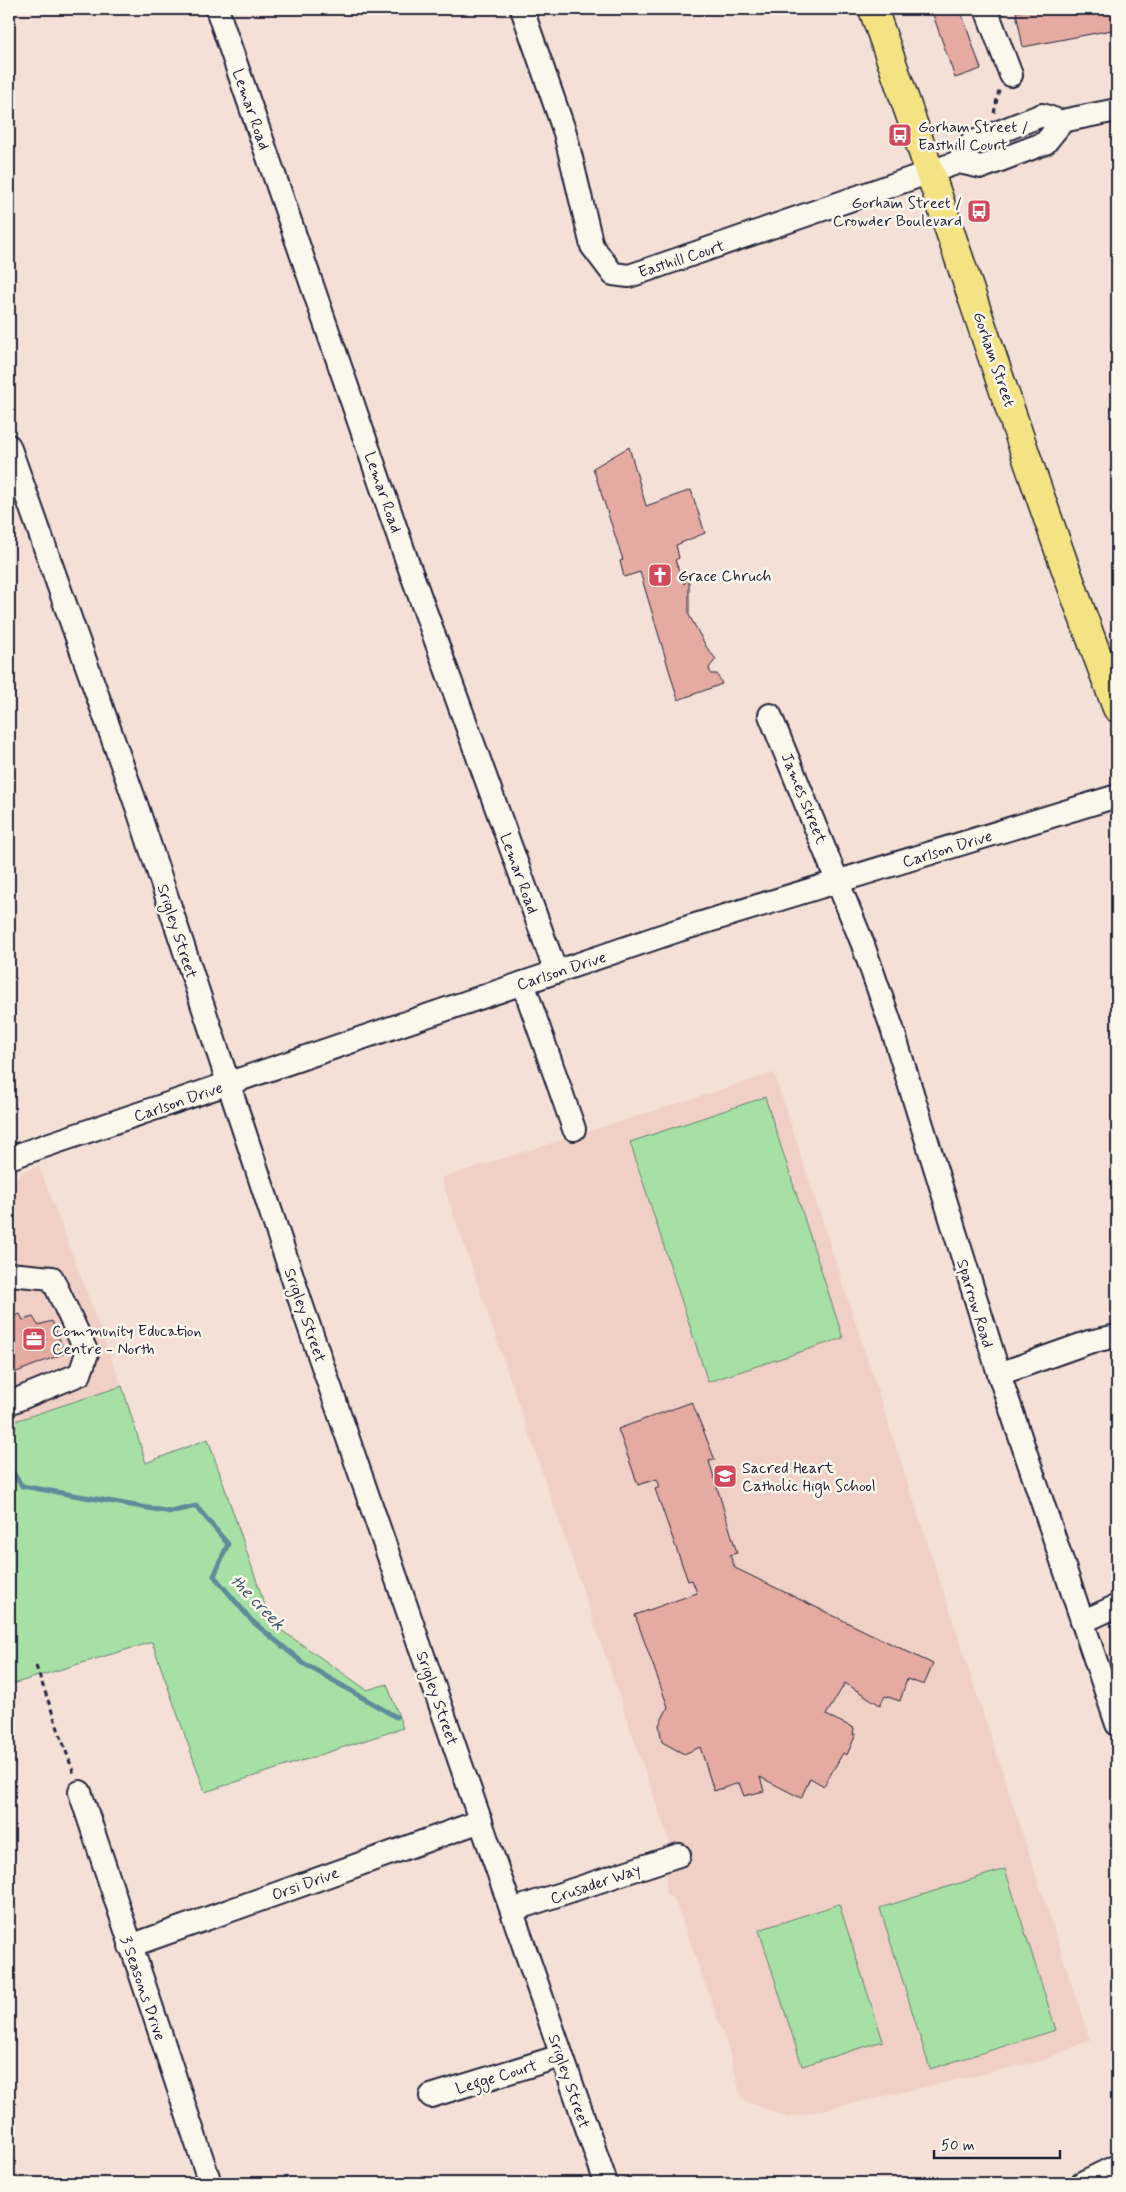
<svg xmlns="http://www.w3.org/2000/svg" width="1126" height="2192" viewBox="0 0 1126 2192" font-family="Mynerve,sans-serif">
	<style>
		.built { fill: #f0d0c6 }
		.green { fill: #a7e0a5; stroke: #648170 }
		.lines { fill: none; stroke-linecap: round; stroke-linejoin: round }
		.stream { stroke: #5c8d9a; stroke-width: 5 }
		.building { fill: #e5aba2; stroke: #22223b }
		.minor-casing { stroke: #22223b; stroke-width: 26 }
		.major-casing { stroke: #22223b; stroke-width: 31 }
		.path { stroke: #22223b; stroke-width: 3; stroke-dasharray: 5 4; stroke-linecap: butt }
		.minor { stroke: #fbf7ec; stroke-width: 22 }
		.major { stroke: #f4e382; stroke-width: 28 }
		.labels { text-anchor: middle; stroke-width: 5; stroke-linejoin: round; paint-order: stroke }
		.street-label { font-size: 16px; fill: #22223b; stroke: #fbf7ec }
		.poi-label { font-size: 16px; fill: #22223b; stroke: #fbf7ec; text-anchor: start }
		.water-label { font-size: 18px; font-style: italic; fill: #3f586b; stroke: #fbf7ec }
	</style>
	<rect width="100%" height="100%" fill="#f4e0d6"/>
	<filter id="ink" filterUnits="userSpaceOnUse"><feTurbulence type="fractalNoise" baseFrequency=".02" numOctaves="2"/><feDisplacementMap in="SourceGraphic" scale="10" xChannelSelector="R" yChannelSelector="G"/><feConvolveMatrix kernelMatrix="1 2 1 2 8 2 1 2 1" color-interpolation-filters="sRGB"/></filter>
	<g filter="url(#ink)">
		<g class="built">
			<path d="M774,1073L1090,2040L1041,2061L788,2118L742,2100L729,2051L675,1901L665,1892L669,1841L441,1178Z"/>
			<path d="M39,1166L122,1386L9,1423V1185L23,1172Z"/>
		</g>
		<g class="green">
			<path d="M765,1097L843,1338L708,1382L630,1142Z"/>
			<path d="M122,1386L146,1463L208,1439L271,1623L367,1690L387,1684L403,1728L205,1792L152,1642L9,1685V1423Z"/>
			<path d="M1005,1869L1056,2030L930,2069L880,1908Z"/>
			<path d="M839,1904L883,2041L802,2066L759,1930Z"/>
		</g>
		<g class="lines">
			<path class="stream" d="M9,1467L22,1486L171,1512L196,1506L228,1544L214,1576L252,1621L303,1663L396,1717"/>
		</g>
		<g class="building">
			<path d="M931,9H960L981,69L955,78Z"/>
			<path d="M1032,9H1117V29L1023,47L1016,12Z"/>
			<path d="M1117,327V347L1111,329Z"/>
			<path d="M629,447L646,506L691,490L705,533L676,545L679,558L675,560L684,584L689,578V615L707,648L716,659L709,668L711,674H717L722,684L678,700L640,572L624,577L620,561L623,560L593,468Z"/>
			<path d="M20,1314L23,1320L33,1317L38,1325L52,1321L65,1353L9,1375V1318Z"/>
			<path d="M692,1402L715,1460L709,1461L737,1553L730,1555L735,1568L933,1664L924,1685L907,1679L900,1701L885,1696L880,1705L845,1683L826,1715L854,1728L853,1735L856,1734L847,1755L843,1753L824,1786L810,1778L801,1798L760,1777L764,1791L744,1796L739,1783L714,1791L700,1747L684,1754L662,1742L659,1725L668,1707L635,1615L697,1593L692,1580L688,1581L655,1489L660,1487L657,1479L638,1485L618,1429Z"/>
		</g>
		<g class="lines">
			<g class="minor-casing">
				<g id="minor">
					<path d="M217,9L407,561L556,972"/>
					<path d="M522,9L565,133L592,246L613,274L629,276L644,271L959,162L982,167L1045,143L1062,122L1067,120L1117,110"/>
					<path d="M986,9L1011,75"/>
					<path d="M959,162L971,143L1042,115L1062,122"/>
					<path d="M9,446L137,807L302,1306L606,2183"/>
					<path d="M770,715L862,942L892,1028L999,1374L1117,1724"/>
					<path d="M523,983L574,1129"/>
					<path d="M9,1158L679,930L1117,796"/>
					<path d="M9,1274L52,1278L87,1353L80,1374L9,1403"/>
					<path d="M999,1374L1089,1342L1117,1336"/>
					<path d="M1082,1622L1117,1606"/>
					<path d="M80,1792L210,2183"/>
					<path d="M512,1910L679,1855"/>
					<path d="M130,1946L481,1821"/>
					<path d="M431,2096L561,2056"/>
					<path d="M1082,2183L1117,2166"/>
				</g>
			</g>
			<g class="major-casing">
				<path id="major" d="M873,9C956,241 1029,478 1117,708"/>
			</g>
			<g class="path">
				<path d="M994,113L999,90"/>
				<path d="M36,1666L74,1774"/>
			</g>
			<use href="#minor" class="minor"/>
			<use href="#major" class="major"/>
		</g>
	</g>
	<defs>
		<g id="bus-square" transform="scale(1.25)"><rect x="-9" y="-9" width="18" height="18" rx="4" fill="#d1495b" stroke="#fbf7ec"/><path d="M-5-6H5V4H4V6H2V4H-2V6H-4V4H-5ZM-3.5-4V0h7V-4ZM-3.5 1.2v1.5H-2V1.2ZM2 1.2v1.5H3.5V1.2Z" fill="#fff"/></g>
		<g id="church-square" transform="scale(1.25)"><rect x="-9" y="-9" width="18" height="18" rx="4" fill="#d1495b" stroke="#fbf7ec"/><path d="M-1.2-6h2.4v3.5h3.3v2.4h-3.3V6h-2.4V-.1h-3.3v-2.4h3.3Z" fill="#fff"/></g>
		<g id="office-square" transform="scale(1.25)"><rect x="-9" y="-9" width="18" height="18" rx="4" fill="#d1495b" stroke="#fbf7ec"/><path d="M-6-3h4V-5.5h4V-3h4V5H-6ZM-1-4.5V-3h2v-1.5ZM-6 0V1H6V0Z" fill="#fff"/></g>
		<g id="school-square" transform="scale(1.25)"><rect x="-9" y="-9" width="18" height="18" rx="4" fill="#d1495b" stroke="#fbf7ec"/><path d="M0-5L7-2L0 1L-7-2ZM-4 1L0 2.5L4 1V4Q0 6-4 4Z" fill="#fff"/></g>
	</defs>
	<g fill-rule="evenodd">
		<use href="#bus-square" x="900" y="135"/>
		<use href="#bus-square" x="979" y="211"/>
		<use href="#church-square" x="660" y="575"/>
		<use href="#office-square" x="34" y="1339"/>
		<use href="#school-square" x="725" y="1476"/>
	</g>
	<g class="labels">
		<g class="street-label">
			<text transform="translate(252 109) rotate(71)" y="6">Lemar Road</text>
			<text transform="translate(681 258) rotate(-18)" y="6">Easthill Court</text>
			<text transform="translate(995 359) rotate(71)" y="6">Gorham Street</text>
			<text transform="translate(384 492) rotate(71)" y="6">Lemar Road</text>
			<text transform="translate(805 798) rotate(68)" y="6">James Street</text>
			<text transform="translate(947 848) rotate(-17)" y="6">Carlson Drive</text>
			<text transform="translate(520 873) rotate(70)" y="6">Lemar Road</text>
			<text transform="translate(178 931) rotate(72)" y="6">Srigley Street</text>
			<text transform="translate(561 970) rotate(-18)" y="6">Carlson Drive</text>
			<text transform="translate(178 1101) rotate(-19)" y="6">Carlson Drive</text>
			<text transform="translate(976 1303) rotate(73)" y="6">Sparrow Road</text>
			<text transform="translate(306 1315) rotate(71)" y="6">Srigley Street</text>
			<text transform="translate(438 1698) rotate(71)" y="6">Srigley Street</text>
			<text transform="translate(305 1883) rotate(-20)" y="6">Orsi Drive</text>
			<text transform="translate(595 1883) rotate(-19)" y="6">Crusader Way</text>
			<text transform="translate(144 1988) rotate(71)" y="6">3 Seasons Drive</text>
			<text transform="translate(496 2076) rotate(-17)" y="6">Legge Court</text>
			<text transform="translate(570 2081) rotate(71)" y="6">Srigley Street</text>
		</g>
		<g class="poi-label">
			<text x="918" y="132">Gorham Street /<tspan x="918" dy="18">Easthill Court</tspan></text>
			<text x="962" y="208" text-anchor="end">Gorham Street /<tspan x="962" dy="18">Crowder Boulevard</tspan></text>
			<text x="678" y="581">Grace Chruch</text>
			<text x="52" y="1336">Community Education<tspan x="52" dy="18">Centre - North</tspan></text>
			<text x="742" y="1473">Sacred Heart<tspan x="742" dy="18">Catholic High School</tspan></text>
		</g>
		<g class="water-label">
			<text transform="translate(258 1602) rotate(46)" y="6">the creek</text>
		</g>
	</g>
	<rect width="1126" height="2192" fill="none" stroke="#fbf7ec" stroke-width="30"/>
	<rect x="15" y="15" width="1096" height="2162" fill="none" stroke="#22223b" stroke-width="2" filter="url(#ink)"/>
	<path d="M934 2150v8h126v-8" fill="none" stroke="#22223b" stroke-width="2.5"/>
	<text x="941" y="2150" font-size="15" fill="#22223b" stroke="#fbf7ec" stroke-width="4" paint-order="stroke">50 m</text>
</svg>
